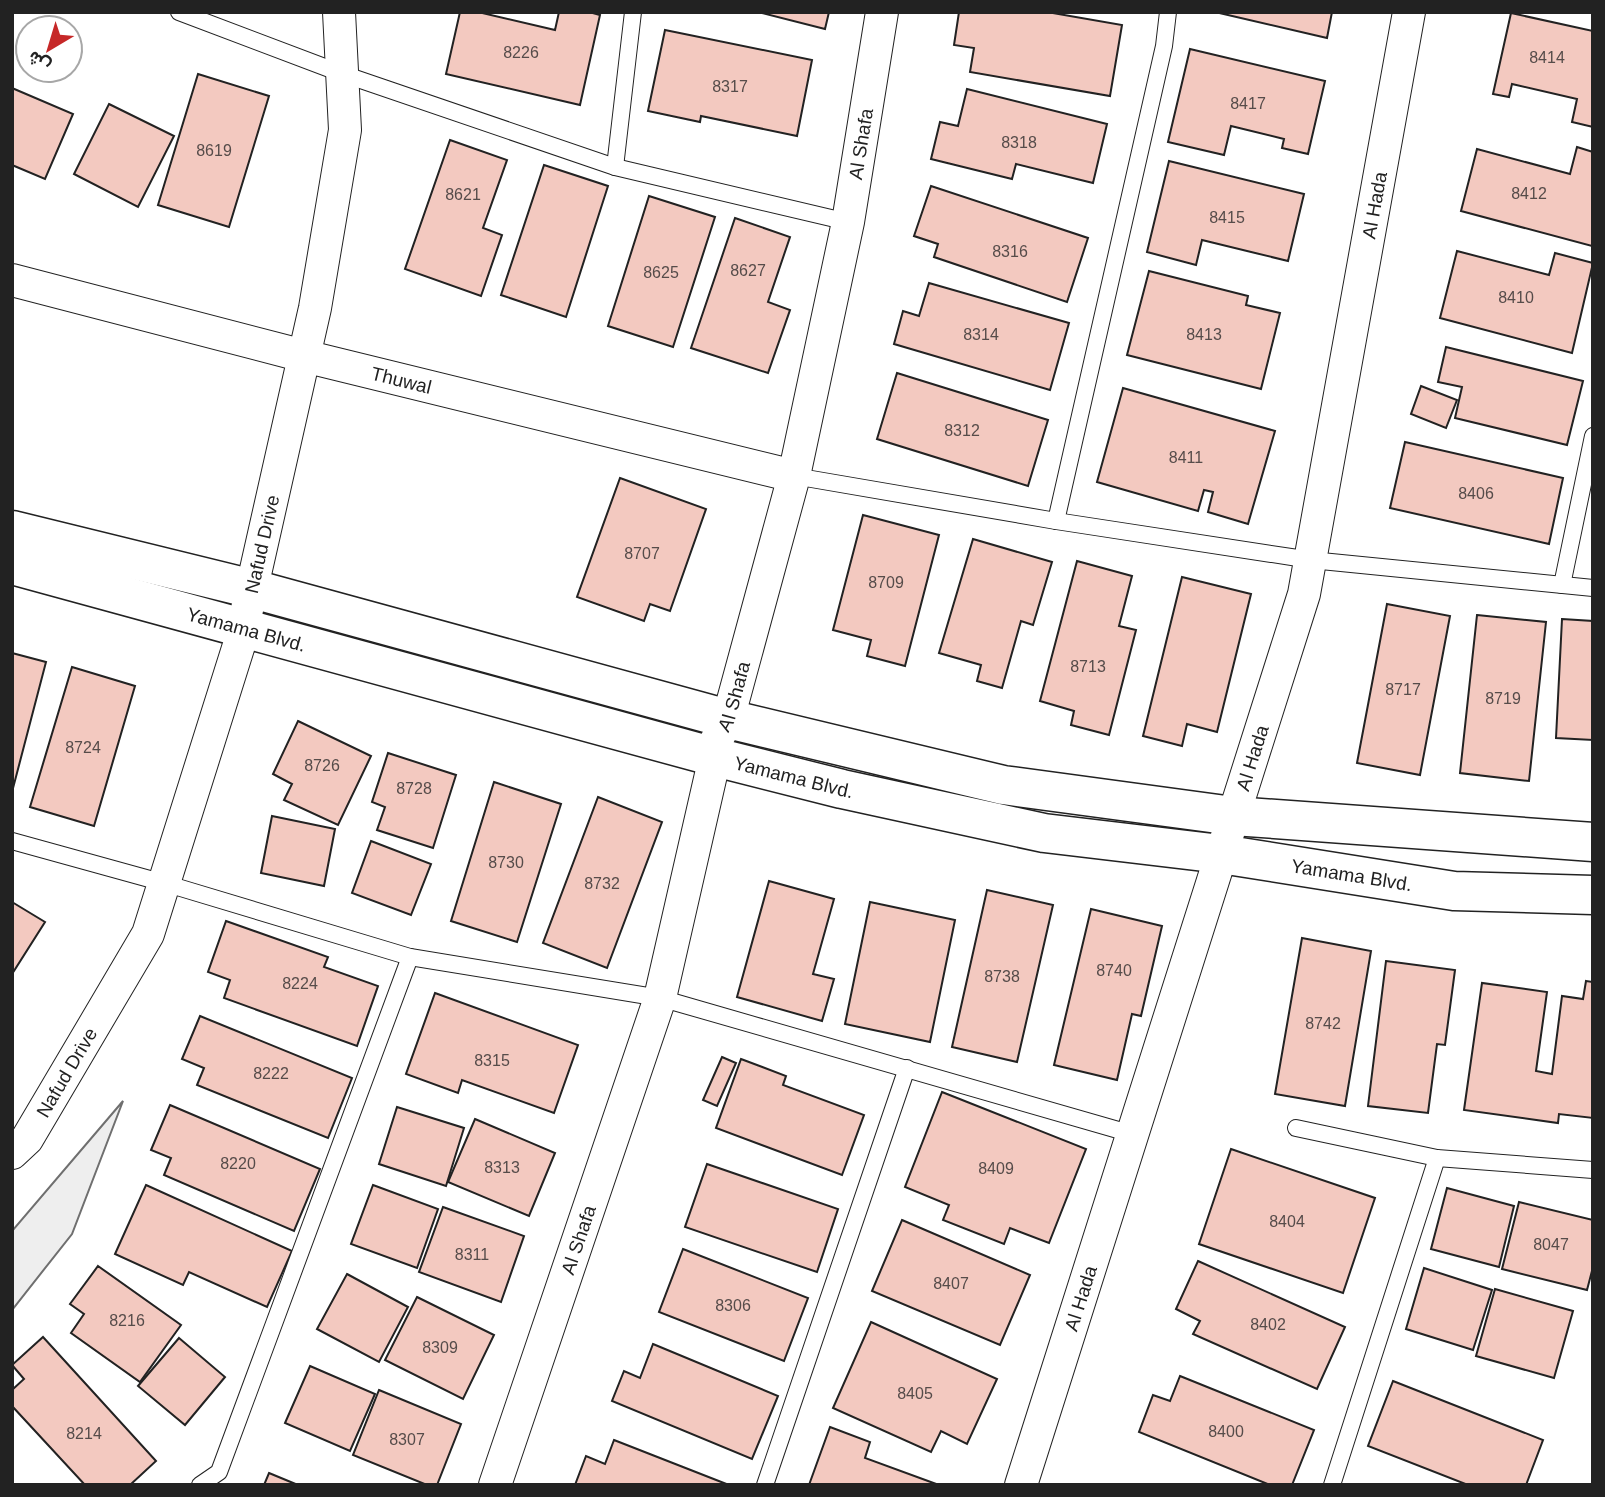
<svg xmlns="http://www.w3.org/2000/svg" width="1605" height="1497" viewBox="0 0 1605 1497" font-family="Helvetica,Vazirmatn,sans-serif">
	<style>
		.green { fill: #eee; stroke: #6f6f6f; stroke-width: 2 }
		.building { fill: #f3c9c0; stroke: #222; stroke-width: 2 }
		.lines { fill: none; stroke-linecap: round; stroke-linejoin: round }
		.lane-casing { stroke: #222; stroke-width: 18 }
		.street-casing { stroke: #222; stroke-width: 34 }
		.secondary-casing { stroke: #222; stroke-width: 41 }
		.lane { stroke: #fff; stroke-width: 16 }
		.street { stroke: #fff; stroke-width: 32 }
		.secondary { stroke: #fff; stroke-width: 38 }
		.labels { text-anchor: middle; stroke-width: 5; stroke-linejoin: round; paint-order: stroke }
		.number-label { font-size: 16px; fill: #564c4a }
		.street-label { font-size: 19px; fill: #222; stroke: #fff }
	</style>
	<rect width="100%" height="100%" fill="#fff"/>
	<path class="green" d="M123,1101L72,1234L12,1310V1231Z"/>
	<g class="building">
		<path d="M460,12H478L555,30L559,12H589L600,15L580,105L446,74Z"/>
		<path d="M758,12H829L825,29Z"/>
		<path d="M959,12H1047L1122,25L1110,96L970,72L974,48L954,45Z"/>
		<path d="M1215,12H1332L1327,38Z"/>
		<path d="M1511,13L1593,31V127L1572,122L1577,99L1512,84L1509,97L1493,94Z"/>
		<path d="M665,30L812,60L797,136L701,116L700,122L648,111Z"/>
		<path d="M1190,49L1325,81L1308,154L1282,148L1284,139L1231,126L1224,155L1168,142Z"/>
		<path d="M198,74L269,96L229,227L158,205Z"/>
		<path d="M12,88L73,114L45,179L12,165Z"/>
		<path d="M967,89L1107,124L1093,183L1016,164L1012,179L931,159L940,122L958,126Z"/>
		<path d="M109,104L174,136L138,207L74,174Z"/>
		<path d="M450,140L507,160L483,228L502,235L481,296L405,269Z"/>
		<path d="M1577,147L1593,152L1592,246L1461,211L1477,149L1570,174Z"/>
		<path d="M1169,161L1304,194L1288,261L1202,240L1196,265L1147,252Z"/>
		<path d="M544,165L608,186L566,317L501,295Z"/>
		<path d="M931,186L1088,238L1067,302L934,257L938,244L914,236Z"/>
		<path d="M649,196L715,217L673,347L608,326Z"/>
		<path d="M735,218L790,237L768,302L790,310L768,373L691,348Z"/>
		<path d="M1457,251L1549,275L1555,253L1593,263L1572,353L1440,318Z"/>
		<path d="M1149,271L1248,296L1246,305L1280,313L1261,389L1127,355Z"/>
		<path d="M929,283L1069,323L1050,390L894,344L903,311L919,316Z"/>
		<path d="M1446,347L1583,381L1567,445L1455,418L1462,387L1438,382Z"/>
		<path d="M897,373L1048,420L1028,486L877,439Z"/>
		<path d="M1421,386L1457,400L1446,428L1411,414Z"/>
		<path d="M1123,388L1275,431L1248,524L1208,512L1213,492L1204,490L1198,511L1097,482Z"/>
		<path d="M1405,442L1563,478L1549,544L1390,508Z"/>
		<path d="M620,478L706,509L670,611L650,604L644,621L577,597Z"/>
		<path d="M863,515L939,535L905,666L867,656L871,640L833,630Z"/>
		<path d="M973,539L1052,562L1033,625L1021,621L1002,688L977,681L981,665L939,653Z"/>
		<path d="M1077,561L1132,576L1119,626L1136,630L1109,735L1071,725L1074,711L1040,701Z"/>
		<path d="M1182,577L1251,594L1217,732L1187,724L1182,746L1143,736Z"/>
		<path d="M1387,604L1450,616L1420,775L1357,763Z"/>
		<path d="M1477,615L1546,622L1529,781L1460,773Z"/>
		<path d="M1562,619L1593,621V740L1556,738Z"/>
		<path d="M12,653L46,662L12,792Z"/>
		<path d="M72,667L135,686L94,826L30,807Z"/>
		<path d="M298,721L371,756L338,825L284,800L292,784L273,774Z"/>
		<path d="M388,753L456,775L433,848L377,830L385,807L372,802Z"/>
		<path d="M494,782L561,804L517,942L451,921Z"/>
		<path d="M598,797L662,822L607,968L543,943Z"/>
		<path d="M272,816L335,829L324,886L261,873Z"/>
		<path d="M371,841L431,864L411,915L352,893Z"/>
		<path d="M769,881L834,899L813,974L834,979L822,1021L737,997Z"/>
		<path d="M987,890L1053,905L1017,1062L952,1047Z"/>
		<path d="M12,902L45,922L12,974Z"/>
		<path d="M870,902L955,920L930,1042L845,1024Z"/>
		<path d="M1091,909L1162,926L1141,1016L1132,1014L1117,1080L1054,1065Z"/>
		<path d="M226,921L328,957L324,967L378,986L357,1046L224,998L230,980L208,972Z"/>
		<path d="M1302,938L1371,951L1345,1106L1275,1094Z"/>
		<path d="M1386,961L1455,970L1445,1045L1437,1044L1428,1113L1368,1106Z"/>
		<path d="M1586,981L1593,982V1118L1559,1114L1558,1123L1464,1110L1482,983L1547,992L1536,1071L1552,1074L1562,996L1583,999Z"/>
		<path d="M435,993L578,1045L554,1113L462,1080L458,1093L406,1074Z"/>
		<path d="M200,1016L352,1078L328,1138L197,1085L204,1068L182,1059Z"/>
		<path d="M722,1057L736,1063L717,1106L703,1100Z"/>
		<path d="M741,1059L786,1076L783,1085L864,1115L842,1175L716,1128Z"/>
		<path d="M942,1092L1086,1149L1049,1243L1010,1228L1004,1244L943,1220L949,1205L905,1187Z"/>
		<path d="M170,1105L320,1169L294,1231L164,1175L171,1158L151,1150Z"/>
		<path d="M397,1107L464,1128L446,1186L379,1164Z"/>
		<path d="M475,1119L555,1153L529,1216L448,1182Z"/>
		<path d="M1231,1149L1375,1198L1343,1293L1199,1244Z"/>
		<path d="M707,1164L838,1209L817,1272L685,1227Z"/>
		<path d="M146,1185L292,1251L267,1307L189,1272L183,1285L115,1254Z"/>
		<path d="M373,1185L438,1209L417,1268L351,1244Z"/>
		<path d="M1447,1188L1514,1206L1499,1267L1431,1249Z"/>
		<path d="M1519,1202L1593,1220V1267L1587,1290L1502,1269Z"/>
		<path d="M443,1207L524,1236L501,1302L419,1272Z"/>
		<path d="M902,1220L1030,1275L1000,1345L872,1291Z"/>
		<path d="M683,1249L808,1298L784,1361L659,1312Z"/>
		<path d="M1198,1261L1345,1327L1317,1389L1193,1334L1200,1321L1176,1309Z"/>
		<path d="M98,1266L181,1325L140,1382L71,1333L84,1314L70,1304Z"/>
		<path d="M1424,1268L1492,1290L1473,1350L1406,1329Z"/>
		<path d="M347,1274L408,1307L379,1362L317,1329Z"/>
		<path d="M1495,1289L1573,1311L1554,1378L1476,1356Z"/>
		<path d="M417,1297L494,1335L463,1399L385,1360Z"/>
		<path d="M871,1322L997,1379L967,1444L941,1431L931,1452L833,1408Z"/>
		<path d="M43,1337L156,1461L130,1485H85L12,1406V1390L24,1379L12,1365Z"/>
		<path d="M179,1338L225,1377L185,1425L138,1386Z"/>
		<path d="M653,1344L778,1396L752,1459L612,1401L624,1371L640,1378Z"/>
		<path d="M310,1366L375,1394L350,1451L285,1423Z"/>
		<path d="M1180,1376L1314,1430L1292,1485H1270L1139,1432L1153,1395L1170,1401Z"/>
		<path d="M1393,1381L1543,1440L1526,1485H1468L1368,1446Z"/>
		<path d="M379,1390L461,1424L437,1485H427L353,1455Z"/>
		<path d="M830,1427L870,1442L865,1458L939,1485H809Z"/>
		<path d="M614,1440L729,1485H575L586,1456L605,1464Z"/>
		<path d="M269,1473L298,1485H264Z"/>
	</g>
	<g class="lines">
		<g class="lane-casing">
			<g id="lane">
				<path d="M179,12L343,74L615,167L848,222"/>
				<path d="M615,167L633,12"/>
				<path d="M794,476L1056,521L1311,560L1593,588"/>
				<path d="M1056,521L1164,46L1168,12"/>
				<path d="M1562,585L1593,436"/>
				<path d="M12,841L164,883L410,957L660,998L1132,1134"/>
				<path d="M1296,1128L1437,1158L1593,1170"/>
				<path d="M200,1485L219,1472L410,957"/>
				<path d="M765,1485L907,1068"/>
				<path d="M1332,1485L1437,1158"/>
			</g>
		</g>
		<g class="street-casing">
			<g id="street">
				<path id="s1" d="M12,280L304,356L794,476"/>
				<path id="s2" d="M12,1153L27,1139L148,934L239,645L315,308L345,130L339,12"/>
				<path id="s3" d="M495,1485L660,998L715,757L716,741L728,719L794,476L848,222L882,12"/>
				<path id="s4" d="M1021,1485L1304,594L1409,12"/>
			</g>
		</g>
		<g class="secondary-casing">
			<g id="secondary">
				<path d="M12,530L253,589L728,719L1003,785L1233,816L1593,842"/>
				<path id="s5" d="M12,565L715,757L842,789L1044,833L1221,854L1454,891L1593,895"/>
			</g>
		</g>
		<use href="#lane" class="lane"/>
		<use href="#street" class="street"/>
		<use href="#secondary" class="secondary"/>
	</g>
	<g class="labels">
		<g class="number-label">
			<text x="521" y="58">8226</text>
			<text x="1547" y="63">8414</text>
			<text x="730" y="92">8317</text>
			<text x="1248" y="109">8417</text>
			<text x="1019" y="148">8318</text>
			<text x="214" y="156">8619</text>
			<text x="1529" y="199">8412</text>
			<text x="463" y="200">8621</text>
			<text x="1227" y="223">8415</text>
			<text x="1010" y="257">8316</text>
			<text x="748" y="276">8627</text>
			<text x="661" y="278">8625</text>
			<text x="1516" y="303">8410</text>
			<text x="981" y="340">8314</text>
			<text x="1204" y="340">8413</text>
			<text x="962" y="436">8312</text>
			<text x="1186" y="463">8411</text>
			<text x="1476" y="499">8406</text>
			<text x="642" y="559">8707</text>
			<text x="886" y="588">8709</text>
			<text x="1088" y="672">8713</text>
			<text x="1403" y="695">8717</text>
			<text x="1503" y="704">8719</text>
			<text x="83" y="753">8724</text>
			<text x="322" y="771">8726</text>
			<text x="414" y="794">8728</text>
			<text x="506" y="868">8730</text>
			<text x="602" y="889">8732</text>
			<text x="1114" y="976">8740</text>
			<text x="1002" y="982">8738</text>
			<text x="300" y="989">8224</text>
			<text x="1323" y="1029">8742</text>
			<text x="492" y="1066">8315</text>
			<text x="271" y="1079">8222</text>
			<text x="238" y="1169">8220</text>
			<text x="502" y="1173">8313</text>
			<text x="996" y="1174">8409</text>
			<text x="1287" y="1227">8404</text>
			<text x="1551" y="1250">8047</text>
			<text x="472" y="1260">8311</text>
			<text x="951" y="1289">8407</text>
			<text x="733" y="1311">8306</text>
			<text x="127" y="1326">8216</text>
			<text x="1268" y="1330">8402</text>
			<text x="440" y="1353">8309</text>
			<text x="915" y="1399">8405</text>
			<text x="1226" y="1437">8400</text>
			<text x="84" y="1439">8214</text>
			<text x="407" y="1445">8307</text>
		</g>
		<g class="street-label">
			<text dy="7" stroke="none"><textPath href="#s3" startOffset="1393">Al Shafa</textPath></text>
			<text dy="7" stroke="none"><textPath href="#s4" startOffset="1330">Al Hada</textPath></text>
			<text dy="7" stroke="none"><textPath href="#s1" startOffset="402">Thuwal</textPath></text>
			<text dy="7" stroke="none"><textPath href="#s2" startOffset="665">Nafud Drive</textPath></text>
			<text dy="7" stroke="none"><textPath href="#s5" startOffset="243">Yamama Blvd.</textPath></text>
			<text dy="7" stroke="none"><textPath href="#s3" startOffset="826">Al Shafa</textPath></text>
			<text dy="7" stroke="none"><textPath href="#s4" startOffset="763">Al Hada</textPath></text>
			<text dy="7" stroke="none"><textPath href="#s5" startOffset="810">Yamama Blvd.</textPath></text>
			<text dy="7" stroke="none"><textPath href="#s5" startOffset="1377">Yamama Blvd.</textPath></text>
			<text dy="7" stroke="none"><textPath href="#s2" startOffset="98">Nafud Drive</textPath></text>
			<text dy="7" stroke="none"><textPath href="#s3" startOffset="259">Al Shafa</textPath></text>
			<text dy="7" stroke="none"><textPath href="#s4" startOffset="196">Al Hada</textPath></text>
		</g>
	</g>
	<rect width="1605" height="1497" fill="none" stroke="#222222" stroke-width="28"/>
	<g transform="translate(49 49) rotate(218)"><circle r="33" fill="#ffffff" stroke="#a7a7a7" stroke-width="2"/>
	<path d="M0-5L12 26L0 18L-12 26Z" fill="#c62828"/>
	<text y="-10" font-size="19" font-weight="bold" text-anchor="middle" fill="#222222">ش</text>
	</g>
</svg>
